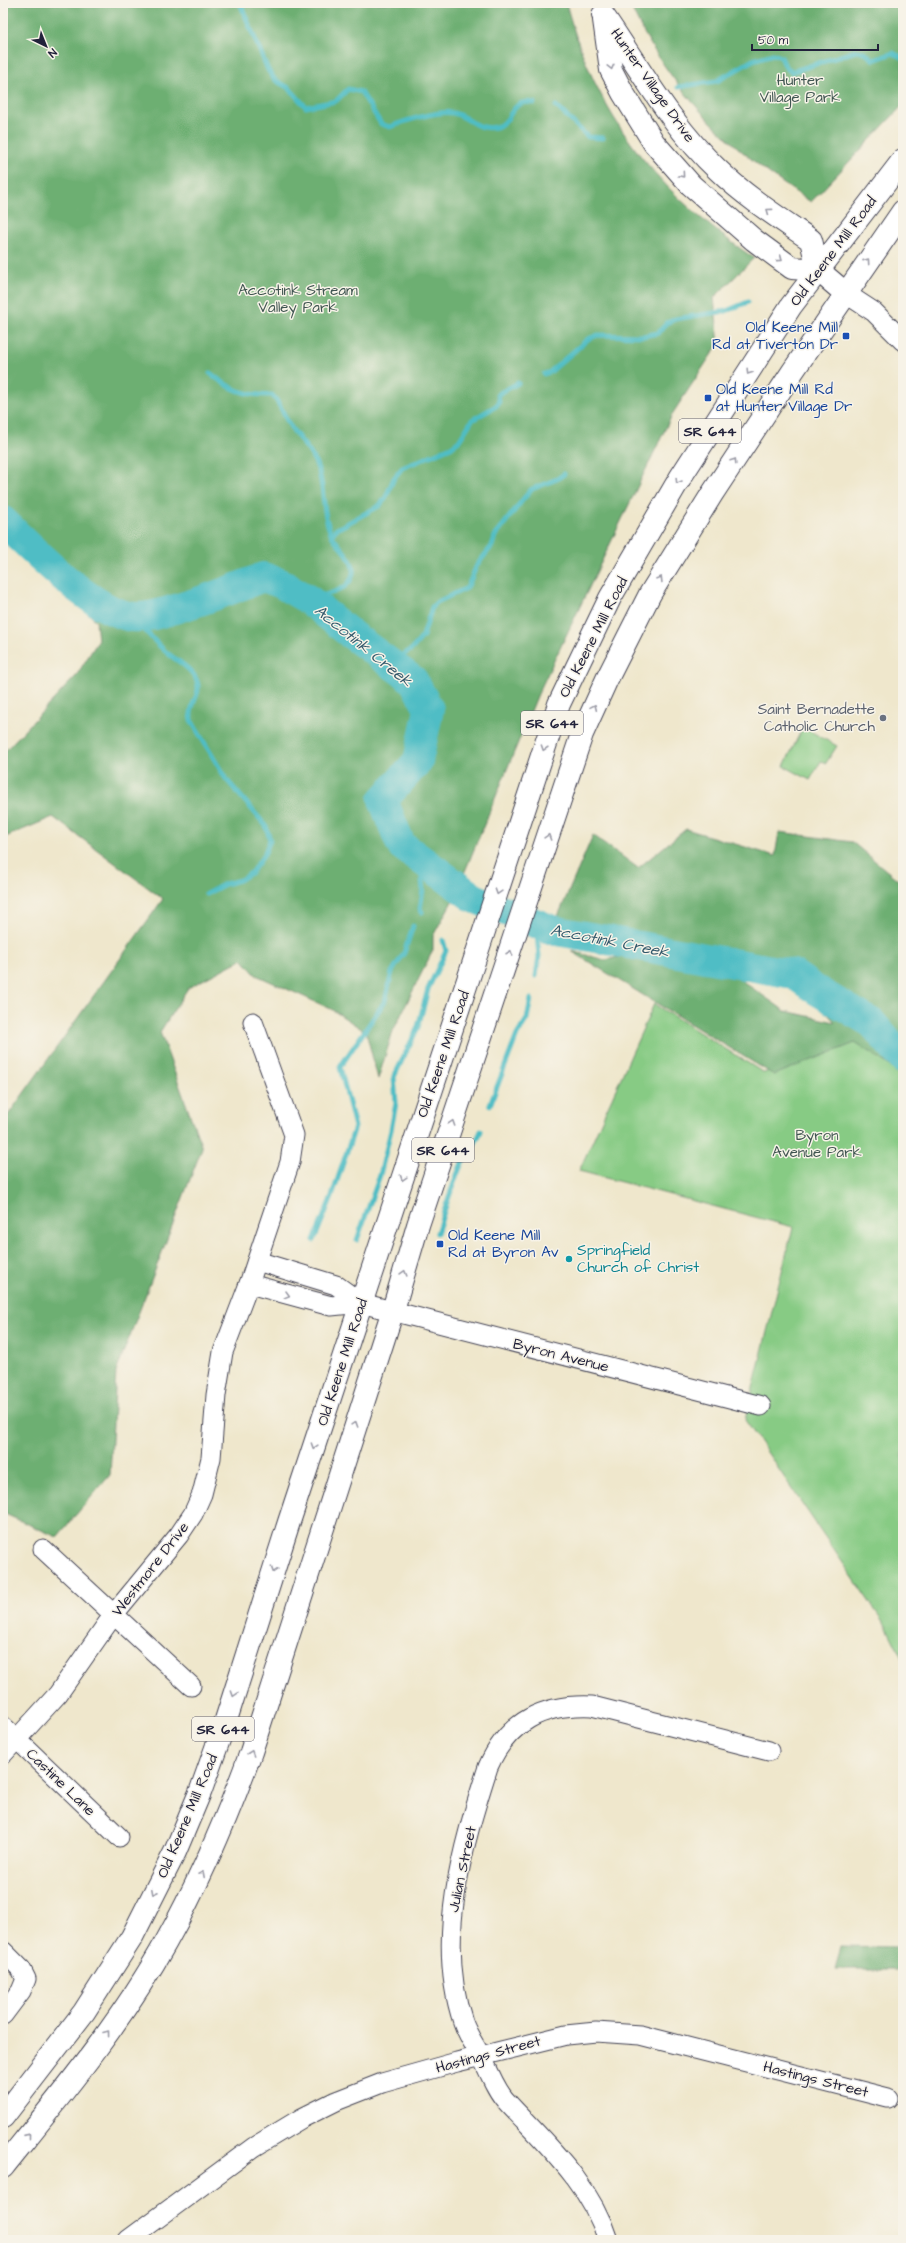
<svg xmlns="http://www.w3.org/2000/svg" width="906" height="2243" viewBox="0 0 906 2243" font-family="'Architects Daughter',sans-serif">
	<style>
		.green { fill: #87cb84; stroke: #547660 }
		.forest { fill: #6daf72; stroke: #486856; fill-rule: evenodd }
		.lines { fill: none; stroke-linecap: round; stroke-linejoin: round }
		.stream { stroke: #4fbdc5; stroke-width: 5 }
		.river { stroke: #4fbdc5; stroke-width: 30 }
		.street-casing { stroke: #414051; stroke-width: 21 }
		.secondary-casing { stroke: #414051; stroke-width: 24 }
		.primary-casing { stroke: #414051; stroke-width: 24 }
		.street { stroke: #fff; stroke-width: 19 }
		.secondary { stroke: #fff; stroke-width: 22 }
		.primary { stroke: #fff; stroke-width: 22 }
		.oneway { stroke: #9c9ca7 }
		.transit-dot { fill: #1a4fb4; stroke: #f7f3e8; stroke-width: 1.5 }
		.worship-dot { fill: #6b7280; stroke: #f7f3e8; stroke-width: 1.5 }
		.culture-dot { fill: #0f9aa8; stroke: #f7f3e8; stroke-width: 1.5 }
		.labels { text-anchor: middle; stroke-width: 3; stroke-linejoin: round; paint-order: stroke }
		.shield { fill: #f7f3e8; stroke: #62616f; stroke-width: 1 }
		.shield-label { font-size: 14px; font-weight: bold; fill: #22223b }
		.park-label { font-size: 15px; fill: #405551; stroke: #f7f3e8 }
		.street-label { font-size: 15px; fill: #22223b; stroke: #f7f3e8 }
		.transit-label { font-size: 15px; fill: #164399; stroke: #f7f3e8; text-anchor: start }
		.worship-label { font-size: 15px; fill: #5b616d; stroke: #f7f3e8; text-anchor: end }
		.culture-label { font-size: 15px; fill: #0d838f; stroke: #f7f3e8; text-anchor: start }
		.water-label { font-size: 16px; font-style: italic; fill: #32586b; stroke: #f7f3e8 }
	</style>
	<rect width="100%" height="100%" fill="#f7f3e8"/>
	<filter id="ink" filterUnits="userSpaceOnUse"><feTurbulence type="fractalNoise" baseFrequency=".025" numOctaves="2"/><feDisplacementMap in="SourceGraphic" scale="8" xChannelSelector="R" yChannelSelector="G"/><feConvolveMatrix kernelMatrix="1 2 1 2 8 2 1 2 1" color-interpolation-filters="sRGB"/></filter>
	<filter id="wash" filterUnits="userSpaceOnUse"><feTurbulence type="fractalNoise" baseFrequency=".012" numOctaves="4" result="noise"/><feDisplacementMap in="SourceGraphic" scale="16" xChannelSelector="R" yChannelSelector="G"/><feGaussianBlur stdDeviation="0.9" result="paint"/><feColorMatrix in="noise" values="0 0 0 0 0 0 0 0 0 0 0 0 0 0 0 0 0 1.4 0 .05"/><feComposite in="paint" operator="in"/></filter>
	<g filter="url(#wash)">
		<rect width="100%" height="100%" fill="#efe7cc"/>
		<g class="green">
			<path d="M803,727L837,746L826,763L821,761L810,780L784,766Z"/>
			<path d="M654,1004L764,1073L857,1035L903,1079V1660L886,1626L745,1420L793,1227L579,1171Z"/>
		</g>
		<g class="forest">
			<path d="M3,3H566C596,117 658,193 754,258L714,298L719,343L673,413L538,694L454,898L433,936V950L393,1031L378,1079L366,1032L331,1009L256,975L242,959L188,988L160,1032L202,1148L116,1372L110,1475L57,1537L5,1514L3,1493V1122L163,899L53,817L3,838V753L76,676L98,641L96,621L3,530Z"/>
			<path d="M629,3H903V105L811,202C733,153 667,88 629,3Z"/>
			<path d="M686,829L775,856L779,832L852,842L903,884V1074L855,1043L774,1075L571,951L605,960L646,951L552,930L593,835L638,868ZM701,952L792,974L835,1022L785,1011Z"/>
			<path d="M841,1946L903,1947V1970H835Z"/>
		</g>
		<g class="lines">
			<g class="stream">
				<path d="M240,3L268,70L275,80L289,88L306,107L336,101L348,89L361,92L381,124L390,127C404,121 439,110 453,113C470,117 476,131 496,127C513,124 509,97 534,103"/>
				<path d="M678,87L717,81L753,60L773,54L781,57L785,66L791,72L856,51L864,52L874,60L893,53L903,58"/>
				<path d="M556,106L588,137L603,138"/>
				<path d="M210,373C231,390 244,396 272,395C282,405 284,418 292,429C302,443 314,454 319,472C325,493 322,518 333,537C339,548 355,559 353,573C350,593 323,594 309,600"/>
				<path d="M544,374L550,372L588,339L598,335L643,336L658,333L667,323L675,319L726,311L748,302"/>
				<path d="M332,536L335,530L379,506L385,499L394,478L402,468L451,447L459,441L472,420L496,406L499,402L498,394L518,383"/>
				<path d="M133,617C143,628 154,641 165,651C176,661 198,671 198,687C199,697 189,704 191,720L226,779L266,826L270,840L264,855L251,873L240,880L225,884L206,894"/>
				<path d="M391,663L412,649L423,636L432,607L437,602L467,588L477,565L492,546L495,536L524,498L532,489L557,479L564,474"/>
				<path d="M420,859L423,890L420,909L422,912"/>
				<path d="M536,976L539,956L536,924"/>
				<path d="M490,1105L517,1035L527,1019L531,999"/>
				<path d="M437,1233C445,1209 452,1185 462,1163C468,1152 476,1144 481,1131"/>
				<path d="M314,1240L332,1196L355,1127L340,1067L385,1001L392,972L404,953L413,926"/>
				<path d="M357,1240L380,1175L391,1130L396,1103L394,1077L418,1027L428,989L446,951L443,940"/>
			</g>
			<path class="river" d="M3,521C32,549 93,612 133,617C148,618 162,613 175,609C206,600 234,589 263,577L280,583L309,600L352,635L413,680L429,709L418,761L383,800L401,845L474,898L552,930L793,974L816,990L872,1023L903,1059"/>
		</g>
	</g>
	<g filter="url(#ink)">
		<g class="lines">
			<g class="street-casing">
				<g id="street">
					<path d="M845,293L874,312L903,341"/>
					<path d="M257,1261L336,1285L361,1303"/>
					<path d="M249,1284L331,1306L361,1303L761,1406"/>
					<path d="M43,1549L191,1686"/>
					<path d="M3,1726L119,1837"/>
					<path d="M3,1754L58,1694L114,1614L179,1535L193,1514L202,1494L211,1458L216,1395L223,1352L249,1284L290,1162L294,1135L253,1022"/>
					<path d="M3,1951L21,1969L26,1979L21,1991L3,2015"/>
					<path d="M128,2240L254,2147L302,2118L336,2101L382,2083L457,2062L566,2035L596,2032L640,2035L888,2098"/>
					<path d="M608,2240C590,2183 546,2144 507,2102C496,2091 490,2073 483,2060C476,2047 468,2036 463,2022C435,1939 462,1848 488,1767C508,1721 543,1704 592,1706L769,1751"/>
				</g>
			</g>
			<g class="secondary-casing">
				<g id="secondary">
					<path d="M603,15C639,67 671,126 718,170C746,197 779,218 811,240L818,270L845,293"/>
					<path d="M604,20L611,70L623,93L654,143L691,185L754,240L792,268L818,270"/>
				</g>
			</g>
			<g class="primary-casing">
				<g id="primary">
					<path d="M3,2117L84,2012L132,1937L175,1852L201,1790L226,1720L289,1522L559,704L610,598L680,478L791,306L903,160"/>
					<path d="M3,2167C61,2095 121,2023 166,1942C200,1881 227,1818 251,1752L393,1310L418,1225L582,734L607,679L650,594L712,494L793,371L903,211"/>
				</g>
			</g>
			<use href="#street" class="street"/>
			<use href="#secondary" class="secondary"/>
			<use href="#primary" class="primary"/>
		</g>
		<defs><path id="oneway-chevron" d="M-2-3.5L2.5 0L-2 3.5" fill="none" stroke-width="1.6" stroke-linecap="round" stroke-linejoin="round"/></defs>
		<g class="oneway">
			<use href="#oneway-chevron" transform="translate(611 67) rotate(76)"/>
			<use href="#oneway-chevron" transform="translate(682 175) rotate(49)"/>
			<use href="#oneway-chevron" transform="translate(769 211) rotate(-144)"/>
			<use href="#oneway-chevron" transform="translate(780 259) rotate(37)"/>
			<use href="#oneway-chevron" transform="translate(867 261) rotate(-55)"/>
			<use href="#oneway-chevron" transform="translate(749 372) rotate(123)"/>
			<use href="#oneway-chevron" transform="translate(734 461) rotate(-57)"/>
			<use href="#oneway-chevron" transform="translate(678 481) rotate(121)"/>
			<use href="#oneway-chevron" transform="translate(660 579) rotate(-58)"/>
			<use href="#oneway-chevron" transform="translate(594 707) rotate(-66)"/>
			<use href="#oneway-chevron" transform="translate(544 748) rotate(109)"/>
			<use href="#oneway-chevron" transform="translate(548 837) rotate(-72)"/>
			<use href="#oneway-chevron" transform="translate(498 892) rotate(108)"/>
			<use href="#oneway-chevron" transform="translate(510 953) rotate(-71)"/>
			<use href="#oneway-chevron" transform="translate(452 1123) rotate(-72)"/>
			<use href="#oneway-chevron" transform="translate(403 1178) rotate(108)"/>
			<use href="#oneway-chevron" transform="translate(404 1273) rotate(-74)"/>
			<use href="#oneway-chevron" transform="translate(287 1295) rotate(15)"/>
			<use href="#oneway-chevron" transform="translate(355 1424) rotate(-72)"/>
			<use href="#oneway-chevron" transform="translate(314 1446) rotate(108)"/>
			<use href="#oneway-chevron" transform="translate(274 1570) rotate(108)"/>
			<use href="#oneway-chevron" transform="translate(234 1694) rotate(108)"/>
			<use href="#oneway-chevron" transform="translate(251 1753) rotate(-71)"/>
			<use href="#oneway-chevron" transform="translate(202 1874) rotate(-63)"/>
			<use href="#oneway-chevron" transform="translate(154 1892) rotate(117)"/>
			<use href="#oneway-chevron" transform="translate(107 2033) rotate(-53)"/>
			<use href="#oneway-chevron" transform="translate(28 2136) rotate(-51)"/>
		</g>
	</g>
	<g class="transit-dot">
		<rect x="842" y="332" width="8" height="8" rx="2"/>
		<rect x="704" y="394" width="8" height="8" rx="2"/>
		<rect x="436" y="1240" width="8" height="8" rx="2"/>
	</g>
	<circle class="worship-dot" cx="883" cy="718" r="4"/>
	<circle class="culture-dot" cx="569" cy="1259" r="4"/>
	<g class="labels">
		<g class="shield">
			<rect x="679" y="419" width="62" height="24" rx="3"/>
			<rect x="521" y="711" width="62" height="24" rx="3"/>
			<rect x="412" y="1138" width="62" height="24" rx="3"/>
			<rect x="192" y="1717" width="62" height="24" rx="3"/>
		</g>
		<g class="shield-label">
			<text x="710" y="436">SR 644</text>
			<text x="552" y="728">SR 644</text>
			<text x="443" y="1155">SR 644</text>
			<text x="223" y="1734">SR 644</text>
		</g>
		<g class="park-label">
			<text x="800" y="85">Hunter<tspan x="800" dy="17">Village Park</tspan></text>
			<text x="298" y="295">Accotink Stream<tspan x="298" dy="17">Valley Park</tspan></text>
			<text x="817" y="1140">Byron<tspan x="817" dy="17">Avenue Park</tspan></text>
		</g>
		<g class="street-label">
			<text transform="translate(653 85) rotate(55)" y="5">Hunter Village Drive</text>
			<text transform="translate(833 251) rotate(-53)" y="5">Old Keene Mill Road</text>
			<text transform="translate(593 637) rotate(-63)" y="5">Old Keene Mill Road</text>
			<text transform="translate(443 1054) rotate(-71)" y="5">Old Keene Mill Road</text>
			<text transform="translate(561 1355) rotate(14)" y="5">Byron Avenue</text>
			<text transform="translate(342 1362) rotate(-72)" y="5">Old Keene Mill Road</text>
			<text transform="translate(150 1569) rotate(-52)" y="5">Westmore Drive</text>
			<text transform="translate(61 1782) rotate(44)" y="5">Castine Lane</text>
			<text transform="translate(187 1816) rotate(-67)" y="5">Old Keene Mill Road</text>
			<text transform="translate(462 1869) rotate(-78)" y="5">Julian Street</text>
			<text transform="translate(488 2054) rotate(-15)" y="5">Hastings Street</text>
			<text transform="translate(816 2079) rotate(14)" y="5">Hastings Street</text>
		</g>
		<g class="transit-label">
			<text x="838" y="332" text-anchor="end">Old Keene Mill<tspan x="838" dy="17">Rd at Tiverton Dr</tspan></text>
			<text x="716" y="394">Old Keene Mill Rd<tspan x="716" dy="17">at Hunter Village Dr</tspan></text>
			<text x="448" y="1240">Old Keene Mill<tspan x="448" dy="17">Rd at Byron Av</tspan></text>
		</g>
		<g class="worship-label">
			<text x="875" y="714">Saint Bernadette<tspan x="875" dy="17">Catholic Church</tspan></text>
		</g>
		<g class="culture-label">
			<text x="577" y="1255">Springfield<tspan x="577" dy="17">Church of Christ</tspan></text>
		</g>
		<g class="water-label">
			<text transform="translate(364 645) rotate(39)" y="6">Accotink Creek</text>
			<text transform="translate(610 940) rotate(11)" y="6">Accotink Creek</text>
		</g>
	</g>
	<rect width="906" height="2243" fill="none" stroke="#f7f3e8" stroke-width="16"/>
	<g transform="translate(46 46) rotate(137)" stroke="#f7f3e8" stroke-width="3" paint-order="stroke">
	<path d="M0-3L7 15L0 10L-7 15Z" fill="#22223b"/>
	<text y="-6" font-size="11" font-weight="bold" text-anchor="middle" fill="#22223b">N</text>
	</g>
	<path d="M752 44v6h126v-6" fill="none" stroke="#22223b" stroke-width="2"/>
	<text x="758" y="44" font-size="12" fill="#22223b" stroke="#f7f3e8" stroke-width="3" paint-order="stroke">50 m</text>
</svg>
